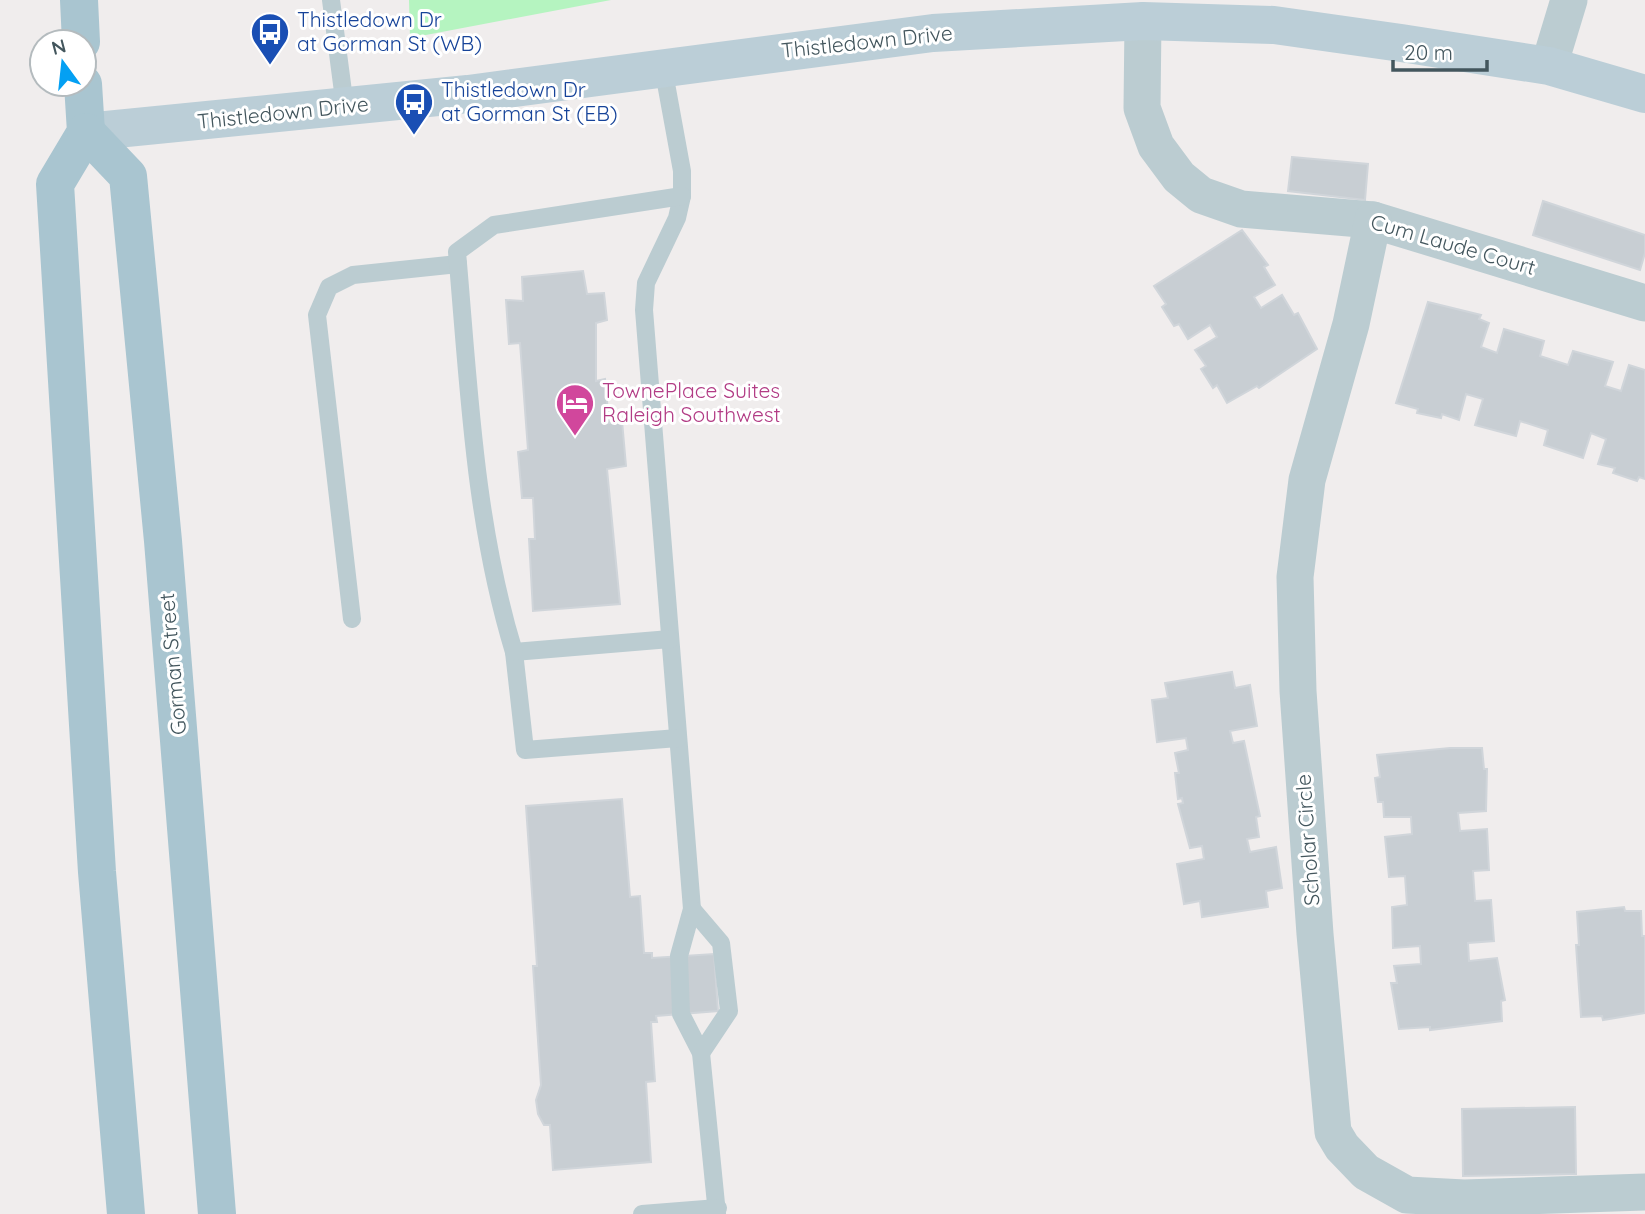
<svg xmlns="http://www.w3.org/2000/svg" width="1645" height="1214" viewBox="0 0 1645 1214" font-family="Quicksand,sans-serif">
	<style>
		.green { fill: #b5f4c0 }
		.building { fill: #c8ced3; stroke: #d0d5da; stroke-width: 2 }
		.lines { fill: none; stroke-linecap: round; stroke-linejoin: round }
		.service { stroke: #bbccd1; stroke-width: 18 }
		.minor { stroke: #bbccd1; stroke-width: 37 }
		.secondary { stroke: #bbced7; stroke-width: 38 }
		.primary { stroke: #a9c5d0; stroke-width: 38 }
		.labels { text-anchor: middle; stroke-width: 6; stroke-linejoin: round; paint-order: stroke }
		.transit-label { font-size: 21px; fill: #164399; stroke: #fff; text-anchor: start }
		.street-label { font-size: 21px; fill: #43565d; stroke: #fff }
		.hotel-label { font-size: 21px; fill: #b23c85; stroke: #fff; text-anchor: start }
	</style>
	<rect width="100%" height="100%" fill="#f0eded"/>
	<path class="green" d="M409,0H611L410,38Z"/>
	<g class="building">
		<path d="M1292,157L1368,164L1365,200L1288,191Z"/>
		<path d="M1543,201L1645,235V253L1640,270L1533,235Z"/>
		<path d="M1242,230L1268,265L1264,267L1275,285L1254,297L1261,308L1282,295L1294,315L1298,313L1317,349L1259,388L1257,386L1227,403L1217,385L1213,388L1201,369L1206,366L1195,350L1217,337L1210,325L1188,339L1179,324L1174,326L1162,307L1166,304L1154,286Z"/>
		<path d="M583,271L587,294L604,293L607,320L596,323V381L605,379L609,423L622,421L626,466L607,469L620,604L533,611L529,539H535L533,498H522L518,452L528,450L520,343L509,344L506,300L523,301L522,277Z"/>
		<path d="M1428,302L1481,315L1479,319L1489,323L1481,347L1497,353L1504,329L1544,341L1540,356L1568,365L1573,351L1613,362L1605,386L1621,391L1629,365L1645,370V479L1639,477L1637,481L1613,473L1615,468L1598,464L1606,439L1591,433L1583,458L1544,445L1548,430L1520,421L1516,436L1475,425L1483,399L1466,394L1459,420L1442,414L1441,418L1417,413L1418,409L1396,403Z"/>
		<path d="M1232,672L1235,688L1250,685L1257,726L1230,731L1233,743L1244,741L1260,816L1256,817L1259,837L1247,839L1250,852L1276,847L1282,888L1266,891L1268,907L1202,917L1200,901L1184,904L1177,864L1204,859L1202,846L1190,848L1178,804L1183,803L1182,798L1178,799L1175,773H1179L1175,753L1188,750L1186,738L1157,742L1152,700L1168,698L1165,683Z"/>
		<path d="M1450,748H1482L1484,769H1487L1486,811L1458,813L1460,831L1487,829L1489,870L1473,871L1475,901L1491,900L1494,941L1468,943L1469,961L1497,958L1505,1000L1501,1001L1502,1021L1430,1030V1027L1399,1029L1391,983H1397L1394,966L1421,964L1420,946L1393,948L1392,907L1407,905L1405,876L1389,877L1385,837L1412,834L1411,817H1384L1383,802H1378L1375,778L1380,777L1377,755Z"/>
		<path d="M622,799L630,897L640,896L644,953H652V958L714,954L718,1011L656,1016L657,1022H651L655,1081L646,1082L651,1162L553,1170L550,1125H544L538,1114L536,1100L541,1085L533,966H537L526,806Z"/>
		<path d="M1624,907L1625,911H1641L1642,936H1645V1013L1603,1020L1602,1016L1581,1017L1576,945H1579L1577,912Z"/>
		<path d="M1575,1107L1576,1174L1463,1176L1462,1109Z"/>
	</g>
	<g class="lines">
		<g class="service">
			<path d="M331,0L345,107"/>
			<path d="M663,67L682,171V196L677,218L646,283L644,310L692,909L679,956L681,1014L701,1053L717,1214"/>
			<path d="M352,619L317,315L329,287L353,275L458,264"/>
			<path d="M670,639L514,652L525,750L678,738"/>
			<path d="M514,652C474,521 469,387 457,252L494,225L682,196"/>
			<path d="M692,909L721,943L729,1011L701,1053"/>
			<path d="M642,1214L718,1208"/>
		</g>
		<g class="minor">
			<path d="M1143,21L1142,108L1156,146L1179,177L1201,195L1241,209L1373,220L1645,303"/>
			<path d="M1549,66L1569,0"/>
			<path d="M1373,220L1351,324L1307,480L1295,577L1298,691L1315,934L1333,1132L1342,1147L1366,1172L1407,1195L1464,1198L1645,1192"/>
		</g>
		<path class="secondary" d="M86,132L468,94L933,33L1143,21L1274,25L1401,43L1549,66L1645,94"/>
		<g class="primary">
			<path d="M79,0L81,42"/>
			<path d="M83,84L86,132L55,184L97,872L126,1214"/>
			<path d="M86,132L128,176L163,541L217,1214"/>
		</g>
	</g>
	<defs>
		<g id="bus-pin" transform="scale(2.0125)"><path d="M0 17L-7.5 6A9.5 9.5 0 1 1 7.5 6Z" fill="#1a4fb4" stroke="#fff"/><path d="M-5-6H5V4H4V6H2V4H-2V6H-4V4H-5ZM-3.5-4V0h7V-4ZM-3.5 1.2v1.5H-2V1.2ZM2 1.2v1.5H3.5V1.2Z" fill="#fff"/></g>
		<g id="hotel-pin" transform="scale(2.0125)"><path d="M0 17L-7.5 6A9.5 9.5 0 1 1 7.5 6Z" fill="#d1479c" stroke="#fff"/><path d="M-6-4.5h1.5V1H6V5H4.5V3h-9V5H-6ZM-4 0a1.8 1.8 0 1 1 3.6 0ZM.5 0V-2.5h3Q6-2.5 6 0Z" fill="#fff"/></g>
	</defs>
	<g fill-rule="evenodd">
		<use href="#bus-pin" x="270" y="32"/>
		<use href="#bus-pin" x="414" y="102"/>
		<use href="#hotel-pin" x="575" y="403"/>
	</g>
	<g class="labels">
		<g class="transit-label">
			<text x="297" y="27">Thistledown Dr<tspan x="297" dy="24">at Gorman St (WB)</tspan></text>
			<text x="441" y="97">Thistledown Dr<tspan x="441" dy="24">at Gorman St (EB)</tspan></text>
		</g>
		<g class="street-label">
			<text transform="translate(867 42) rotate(-6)" y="7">Thistledown Drive</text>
			<text transform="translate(283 113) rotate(-6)" y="7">Thistledown Drive</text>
			<text transform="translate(1453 245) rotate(16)" y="7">Cum Laude Court</text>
			<text transform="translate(173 664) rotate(-95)" y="7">Gorman Street</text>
			<text transform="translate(1308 840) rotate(-94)" y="7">Scholar Circle</text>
		</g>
		<g class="hotel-label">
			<text x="602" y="398">TownePlace Suites<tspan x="602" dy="24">Raleigh Southwest</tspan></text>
		</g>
	</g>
	<g transform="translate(63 63) rotate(345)"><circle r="33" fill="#ffffff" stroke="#b4bbbe" stroke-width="2"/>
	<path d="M0-5L12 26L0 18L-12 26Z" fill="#04a0f3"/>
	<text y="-10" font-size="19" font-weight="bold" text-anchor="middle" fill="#43565d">N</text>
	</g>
	<path d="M1393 60v10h94v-10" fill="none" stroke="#43565d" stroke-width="3.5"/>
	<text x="1404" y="60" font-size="21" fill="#43565d" stroke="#ffffff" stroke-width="5" paint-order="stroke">20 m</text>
</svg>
